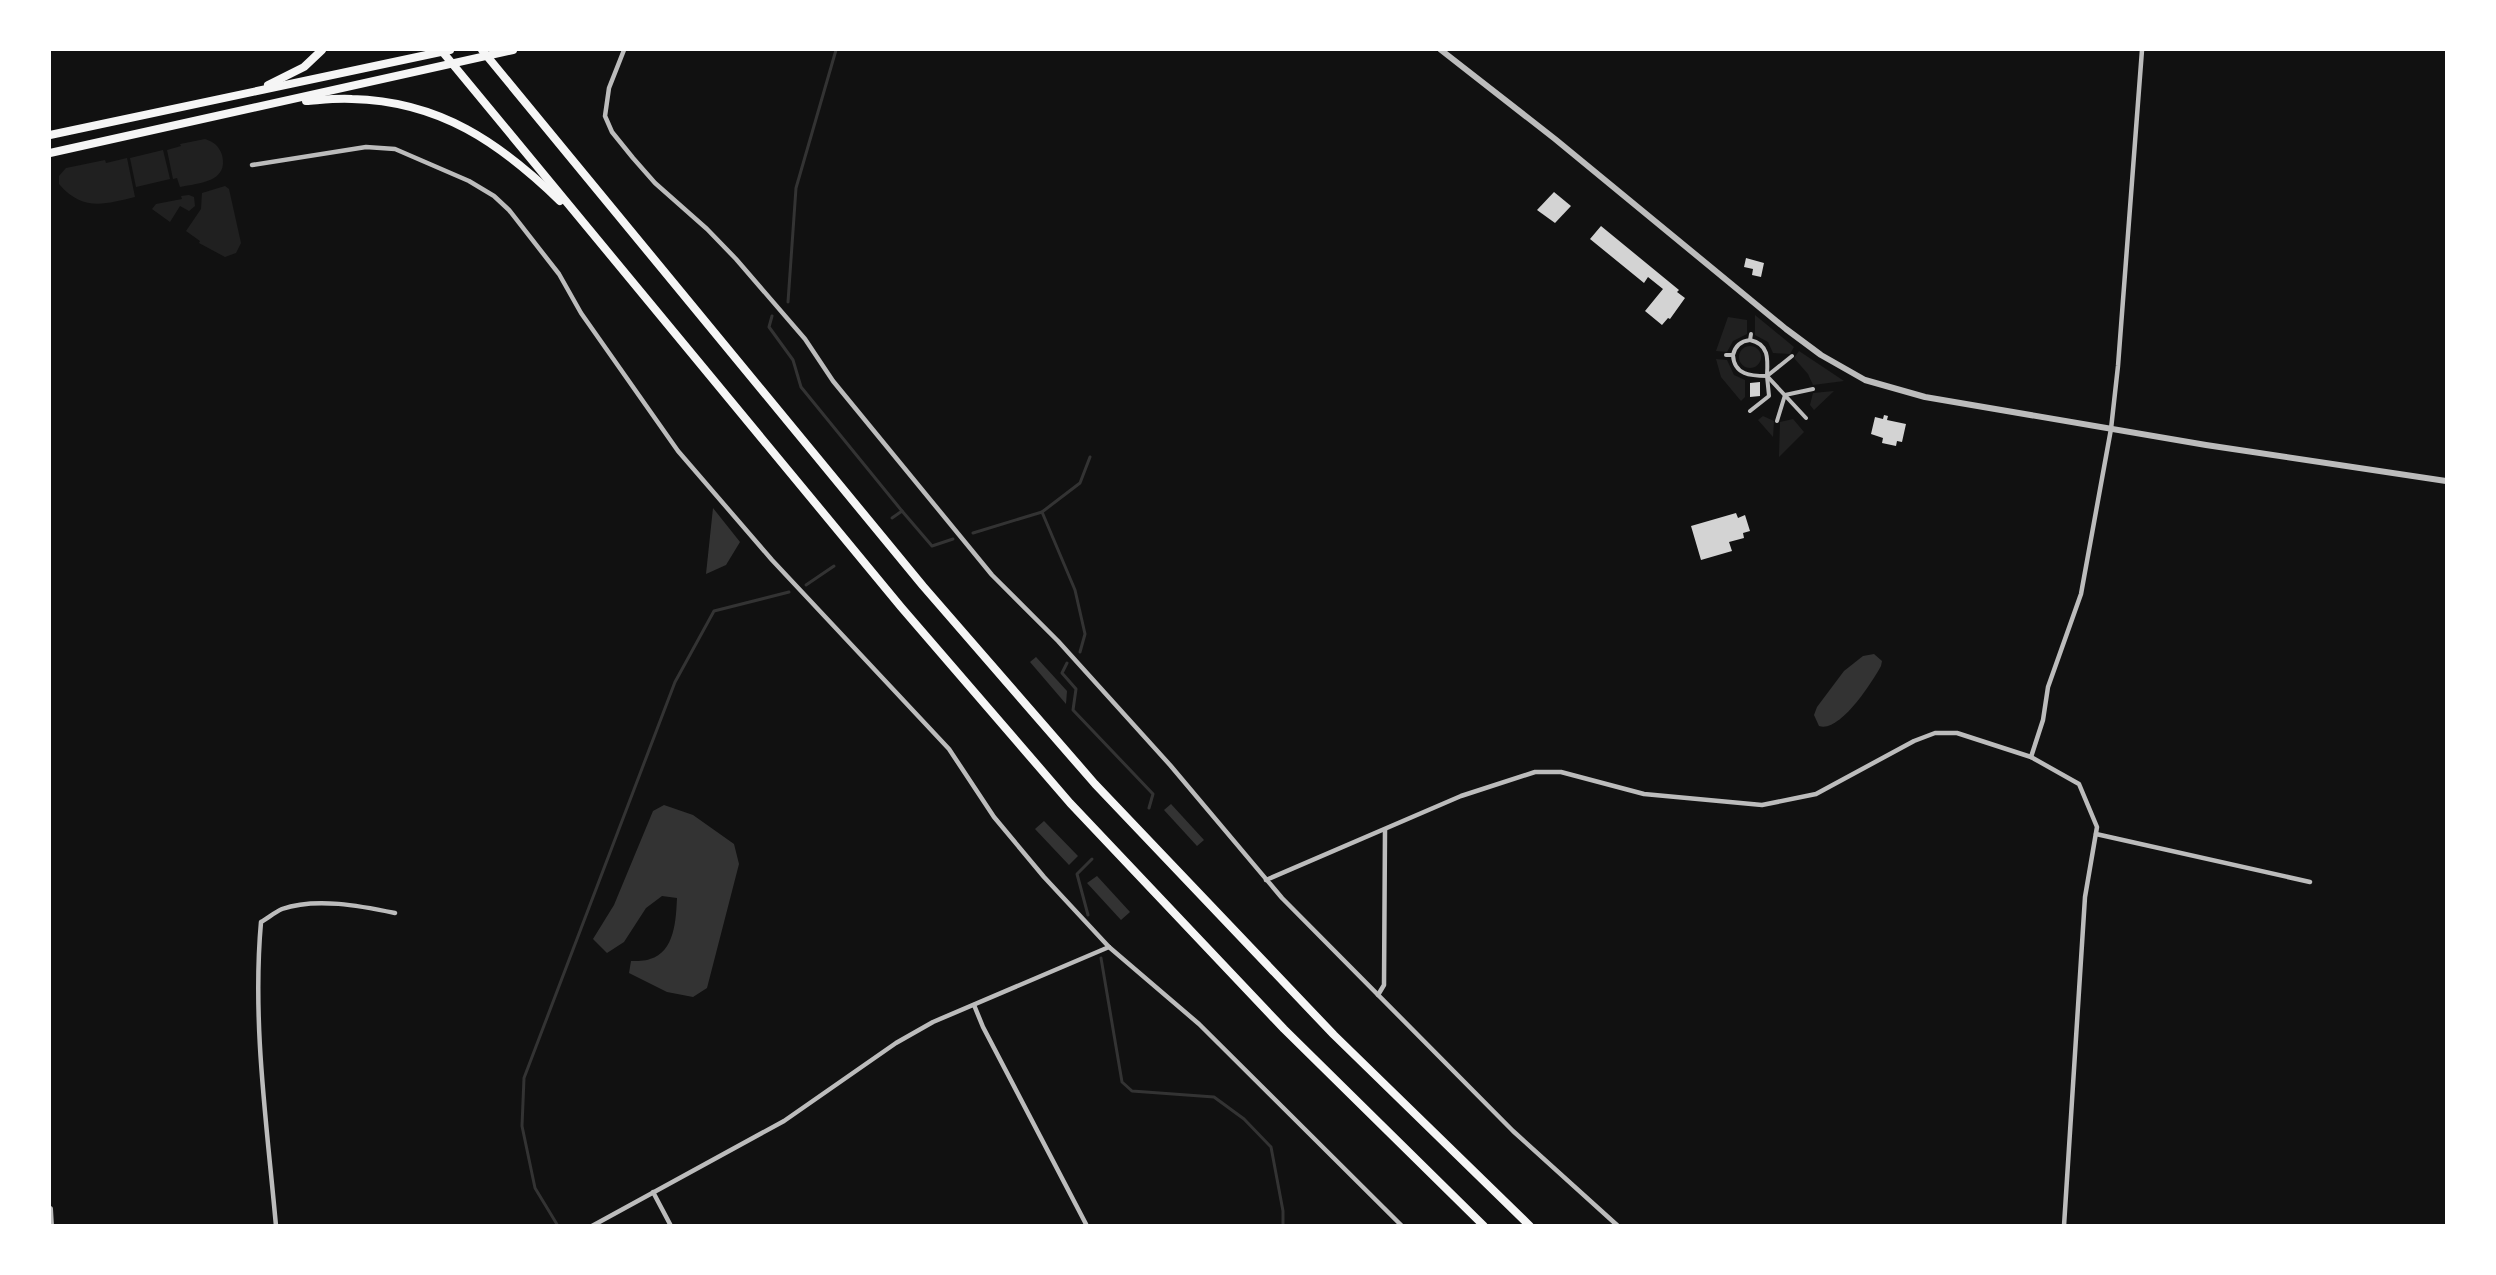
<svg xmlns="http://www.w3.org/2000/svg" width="2496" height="1275" viewBox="0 0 2496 1275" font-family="Cabin,sans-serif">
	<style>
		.green { fill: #202020 }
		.water { fill: #333 }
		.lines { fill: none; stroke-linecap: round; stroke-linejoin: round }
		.stream { stroke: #333; stroke-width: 3 }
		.building { fill: #d3d3d3 }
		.pedestrian { stroke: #bcbcbc; stroke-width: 4 }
		.minor { stroke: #bcbcbc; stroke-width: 4.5 }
		.tertiary { stroke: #bcbcbc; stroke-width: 6 }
		.motorway { stroke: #f5f5f5; stroke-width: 8 }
	</style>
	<rect width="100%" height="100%" fill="#111"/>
	<g class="green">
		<path d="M205,139C214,142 219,146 222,155C229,182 199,183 180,187L177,178L173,179L167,150L181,146L180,144Z"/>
		<path d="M163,150L170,179L136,187L130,158Z"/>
		<path d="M127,158L135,197C105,204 83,212 59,184V176L66,168L105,160L106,163Z"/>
		<path d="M225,186L229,189L241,243L236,253L225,257L199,243L200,241L186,231L201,209L202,193Z"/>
		<path d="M189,195L194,197L195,206L189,211L180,206L170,222L152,209L156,204L182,199L181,196Z"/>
		<path d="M1755,315L1794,347L1790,354L1773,353L1768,342L1755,335Z"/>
		<path d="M1728,317L1747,320V334L1733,341L1727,352L1716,351Z"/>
		<circle cx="1750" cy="357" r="11"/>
		<path d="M1799,351L1844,381L1813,385L1808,374L1794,358Z"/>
		<path d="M1716,359L1727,360L1734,375L1745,380V397L1741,401L1721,377Z"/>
		<path d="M1834,391L1814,410L1810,405L1813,393Z"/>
		<path d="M1763,416L1774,421L1773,437L1758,420Z"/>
		<path d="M1793,419L1804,432L1779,457L1780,422Z"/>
	</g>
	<g class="water">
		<path d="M713,508L740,542L726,565L706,574Z"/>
		<path d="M1874,654L1882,661L1881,666C1872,682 1840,733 1819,726L1814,715L1817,707L1844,671L1863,656Z"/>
		<path d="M1036,657L1067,691L1066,704L1030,662Z"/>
		<path d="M1171,804L1204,840L1197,846L1164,810Z"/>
		<path d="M664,805L693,815L734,844L739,864L707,988L693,997L667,992L629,973L631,961C637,961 645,961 650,959C675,952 676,919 677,898L662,896L646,908L624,942L607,953L593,939L614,905L653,811Z"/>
		<path d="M1044,821L1078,856L1069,865L1035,829Z"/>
		<path d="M1097,876L1130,912L1121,920L1087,883Z"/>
	</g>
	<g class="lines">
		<g class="stream">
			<path d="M788,302L796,188L836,50"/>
			<path d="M772,316L769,327L793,360L801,387L902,511"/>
			<path d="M1042,512L1075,590L1085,634L1080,652"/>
			<path d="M892,518L902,511L932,546L953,539"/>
			<path d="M973,533L1042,512L1080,483L1090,457"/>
			<path d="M806,585L834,566"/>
			<path d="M1067,663L1062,673L1076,689L1073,710L1153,794L1149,808"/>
			<path d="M1088,915L1077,874L1092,859"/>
			<path d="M1101,958L1122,1082L1132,1091L1214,1097L1244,1119L1271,1147L1283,1211V1226"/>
			<path d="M558,1226L535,1188L522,1126L524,1078L675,682L714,611L789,592"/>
		</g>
	</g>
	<g class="building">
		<path d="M1554,192L1571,206L1555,223L1537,210Z"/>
		<path d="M1601,226L1679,290L1677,292L1685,298L1670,319L1668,318L1662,325L1645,311L1663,289L1648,277L1644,283L1590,239Z"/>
		<path d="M1746,258L1764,263L1761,277L1752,275L1753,269L1744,267Z"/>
		<path d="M1760,382V396L1750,397V383Z"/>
		<path d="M1884,415L1888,416L1887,420L1906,424L1902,442L1897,441L1896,446L1882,443L1883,438L1871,434L1875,417L1883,419Z"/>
		<path d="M1736,513L1738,518L1745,515L1750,531L1743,533L1744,538L1729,542L1732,551L1701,560L1691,526Z"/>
	</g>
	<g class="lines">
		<g class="pedestrian">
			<path d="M1750,340C1769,344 1768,359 1767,375"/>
			<path d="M1726,355H1733C1735,346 1741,341 1750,340L1751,334"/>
			<path d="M1733,355C1734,375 1751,376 1767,376L1806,418"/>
			<path d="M1750,411L1769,396L1767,376L1792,356"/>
			<path d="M1777,421L1785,395L1813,389"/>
		</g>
		<g class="minor">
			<path d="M624,50L609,88L605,116L612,132L633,158L655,183L707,229L736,259L805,339L833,381L992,575L1058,641L1170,765L1282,898L1513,1131L1618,1226"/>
			<path d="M252,165L366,147L395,149L469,181L494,196L509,210L559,274L581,313L678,451L772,560L949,749L994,817L1044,877L1109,947L1199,1024L1402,1226"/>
			<path d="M2031,757L2043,720L2048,687L2081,594L2111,429L2118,366L2142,50"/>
			<path d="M2096,834L2310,882"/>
			<path d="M1266,880L1461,796L1535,772H1561L1644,794L1762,805L1816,794L1914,741L1935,733H1957L2031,757L2079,784L2097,827L2085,897L2064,1226"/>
			<path d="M1378,995L1384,985L1385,830"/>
			<path d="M974,1005L983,1027L1087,1226"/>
			<path d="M653,1192L671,1226"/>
			<path d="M276,1226C267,1125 252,1023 261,922C268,918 275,912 282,909C316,897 361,906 395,913"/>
			<path d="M592,1226L784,1121L896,1043L933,1022L1109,947"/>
		</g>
		<g class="tertiary">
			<path d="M1441,50L1555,139L1786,329L1821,355L1865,380L1925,397L2206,445L2446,481"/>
			<path d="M50,1209L51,1226"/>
		</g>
		<g class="motorway">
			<path d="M441,50L901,607L1070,803L1284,1029L1484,1226"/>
			<path d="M482,50L923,586L1095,784L1334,1035L1530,1226"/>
			<path d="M268,85L304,67L322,50"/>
			<path d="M306,101C321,100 337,98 352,99C440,101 500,143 560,201"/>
			<path d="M50,135L450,50"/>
			<path d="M50,153L513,50"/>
		</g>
	</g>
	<rect width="2496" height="1275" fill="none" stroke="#ffffff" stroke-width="102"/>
</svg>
